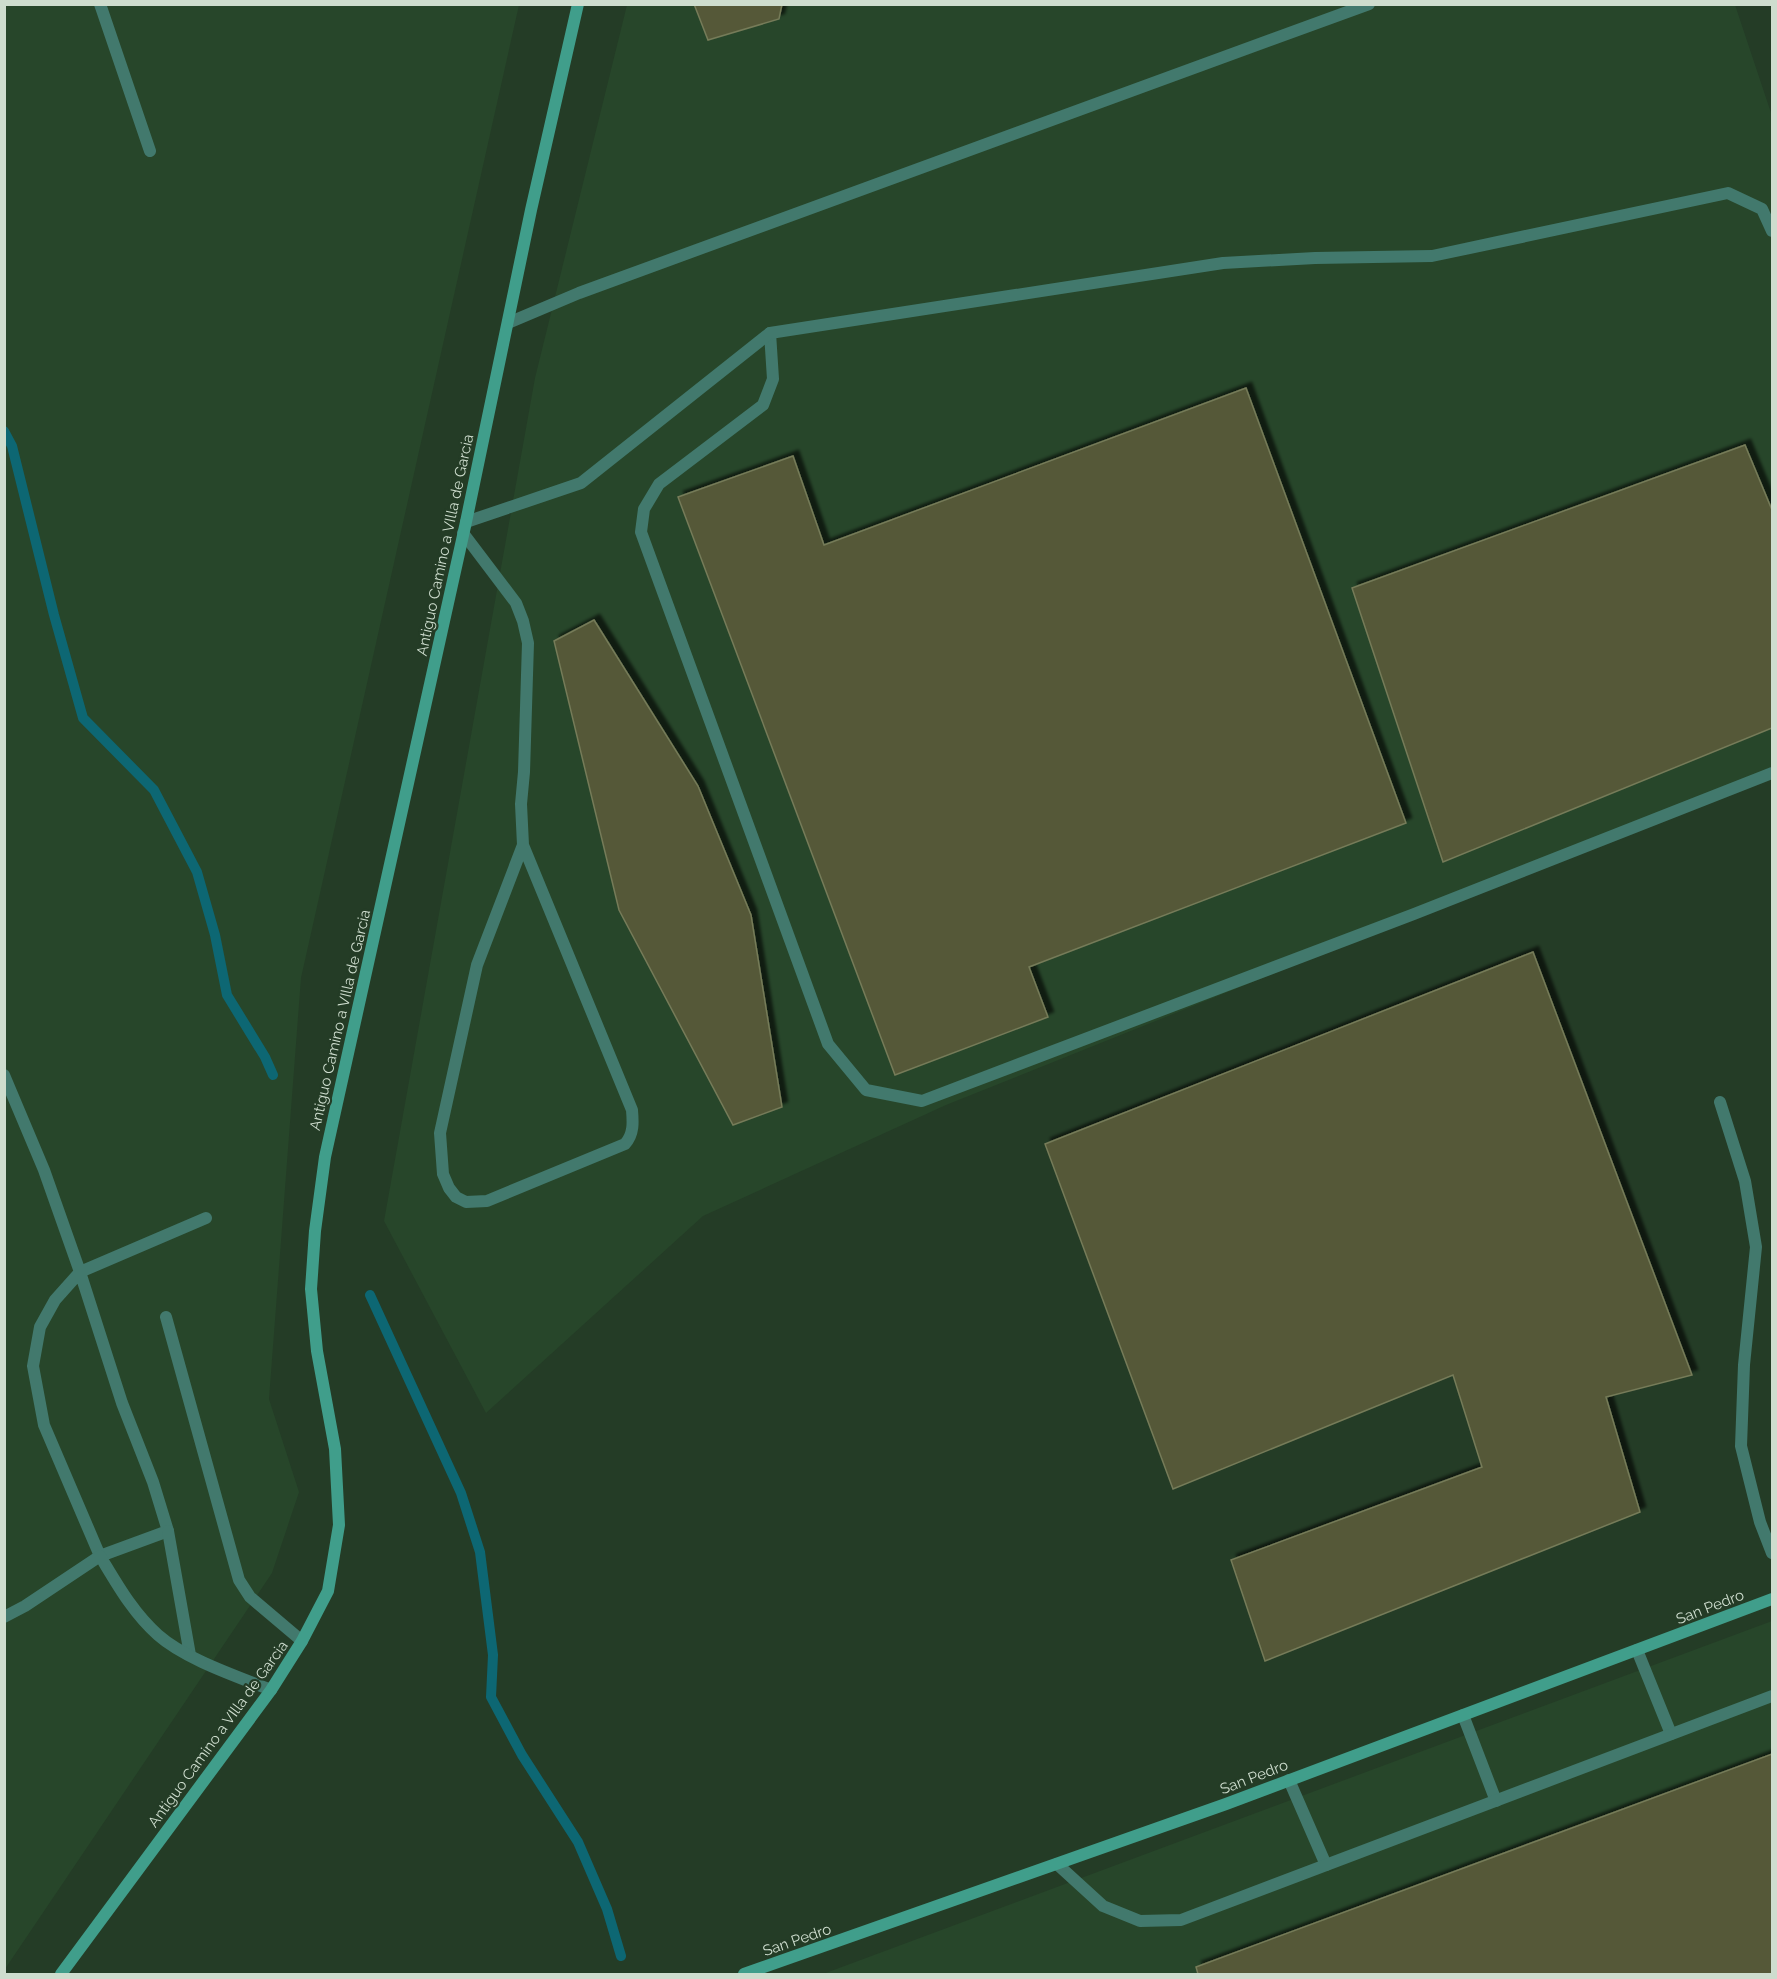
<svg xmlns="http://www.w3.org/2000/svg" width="1777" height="1979" viewBox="0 0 1777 1979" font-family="Raleway,sans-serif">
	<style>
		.built { fill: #27462a }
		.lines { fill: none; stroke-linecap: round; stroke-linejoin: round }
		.stream { stroke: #0d6773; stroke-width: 10 }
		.building { fill: #545939; stroke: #767b59; stroke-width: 1.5; filter: url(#shadow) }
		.lane { stroke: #42796d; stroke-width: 12 }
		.secondary { stroke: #409e8b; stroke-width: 12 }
		.labels { text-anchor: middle; stroke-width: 4.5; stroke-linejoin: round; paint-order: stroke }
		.street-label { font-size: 15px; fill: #ceddce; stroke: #243c26 }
	</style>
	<defs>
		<filter id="shadow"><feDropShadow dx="5.5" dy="-5.5" stdDeviation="1.5" flood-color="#0009"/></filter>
	</defs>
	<rect width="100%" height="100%" fill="#243c26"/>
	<g class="built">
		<path d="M5,5H519L301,978L269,1399L299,1492L272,1573L5,1969Z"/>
		<path d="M627,5H1735L1772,116V774L946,1105L703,1216L486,1413L384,1221L535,378Z"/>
		<path d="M1772,1621V1974H823Z"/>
	</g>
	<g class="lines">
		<g class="stream">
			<path d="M4,431L12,446L54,615L83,718L154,790L197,872L215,935L227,995L265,1057L273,1075"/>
			<path d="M370,1295L461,1493L480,1552L493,1655L491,1697L522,1755L578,1842L607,1909L621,1956"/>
		</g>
	</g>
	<g class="building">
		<path d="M694,4H782L779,19L708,40Z"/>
		<path d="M1246,388L1406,823L1029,967L1048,1017L895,1075L678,497L793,456L824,545Z"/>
		<path d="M1745,445L1772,510V728L1443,862L1352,588Z"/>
		<path d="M594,620L698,786L751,915L782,1107L733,1125L619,910L554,641Z"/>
		<path d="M1533,952L1692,1375L1606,1397L1640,1512L1265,1661L1231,1560L1482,1467L1453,1375L1173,1489L1045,1144Z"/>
		<path d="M1772,1754V1974H1198L1196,1967Z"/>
	</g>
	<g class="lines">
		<g class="lane">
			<path d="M100,4L150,151"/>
			<path d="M508,323L579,293L1369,4"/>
			<path d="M770,333L773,379L763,405L659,484L644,509L641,532L828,1044L866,1090L922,1101L1414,914L1772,773"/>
			<path d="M466,522L581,483L770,333L1223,263L1315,258L1432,256L1728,193L1762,209L1772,231"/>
			<path d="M463,533L516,603L523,621L528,643L524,772L521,804L523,845L632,1110C633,1122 634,1134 625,1144L487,1201L466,1202L456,1197L449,1188L443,1174L440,1133L477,965L523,845"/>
			<path d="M4,1075L44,1170L80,1272L122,1403L153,1482L168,1531L100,1556L44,1425L33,1366L40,1327L55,1300L80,1272L206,1218"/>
			<path d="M1720,1102L1745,1181L1756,1247L1744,1365L1741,1446L1760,1522L1772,1553"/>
			<path d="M166,1317L239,1580L250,1597L302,1641"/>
			<path d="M168,1531L190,1655"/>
			<path d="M4,1617L25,1606L100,1556C117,1584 133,1613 158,1635C185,1659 236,1676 271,1690"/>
			<path d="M1637,1650L1671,1734"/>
			<path d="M1463,1715L1496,1801"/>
			<path d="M1289,1780L1326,1865"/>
			<path d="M1057,1864L1103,1906L1140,1921L1181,1920L1772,1696"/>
		</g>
		<g class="secondary">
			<path d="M61,1974L271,1690L302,1641L328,1591L339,1525L335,1449L317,1351L311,1289L315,1231L325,1157L466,522L531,210L578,4"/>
			<path d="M744,1974L1226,1804L1772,1599"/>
		</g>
	</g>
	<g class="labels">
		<g class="street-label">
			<text transform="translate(445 545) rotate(-78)" y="5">Antiguo Camino a VIlla de Garcia</text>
			<text transform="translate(340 1020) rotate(-77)" y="5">Antiguo Camino a VIlla de Garcia</text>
			<text transform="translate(1710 1607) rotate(-21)" y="5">San Pedro</text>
			<text transform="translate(218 1734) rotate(-54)" y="5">Antiguo Camino a VIlla de Garcia</text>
			<text transform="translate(1254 1777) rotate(-21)" y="5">San Pedro</text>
			<text transform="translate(797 1940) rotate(-19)" y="5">San Pedro</text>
		</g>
	</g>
	<rect width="1777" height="1979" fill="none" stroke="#ceddce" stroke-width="12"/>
</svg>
